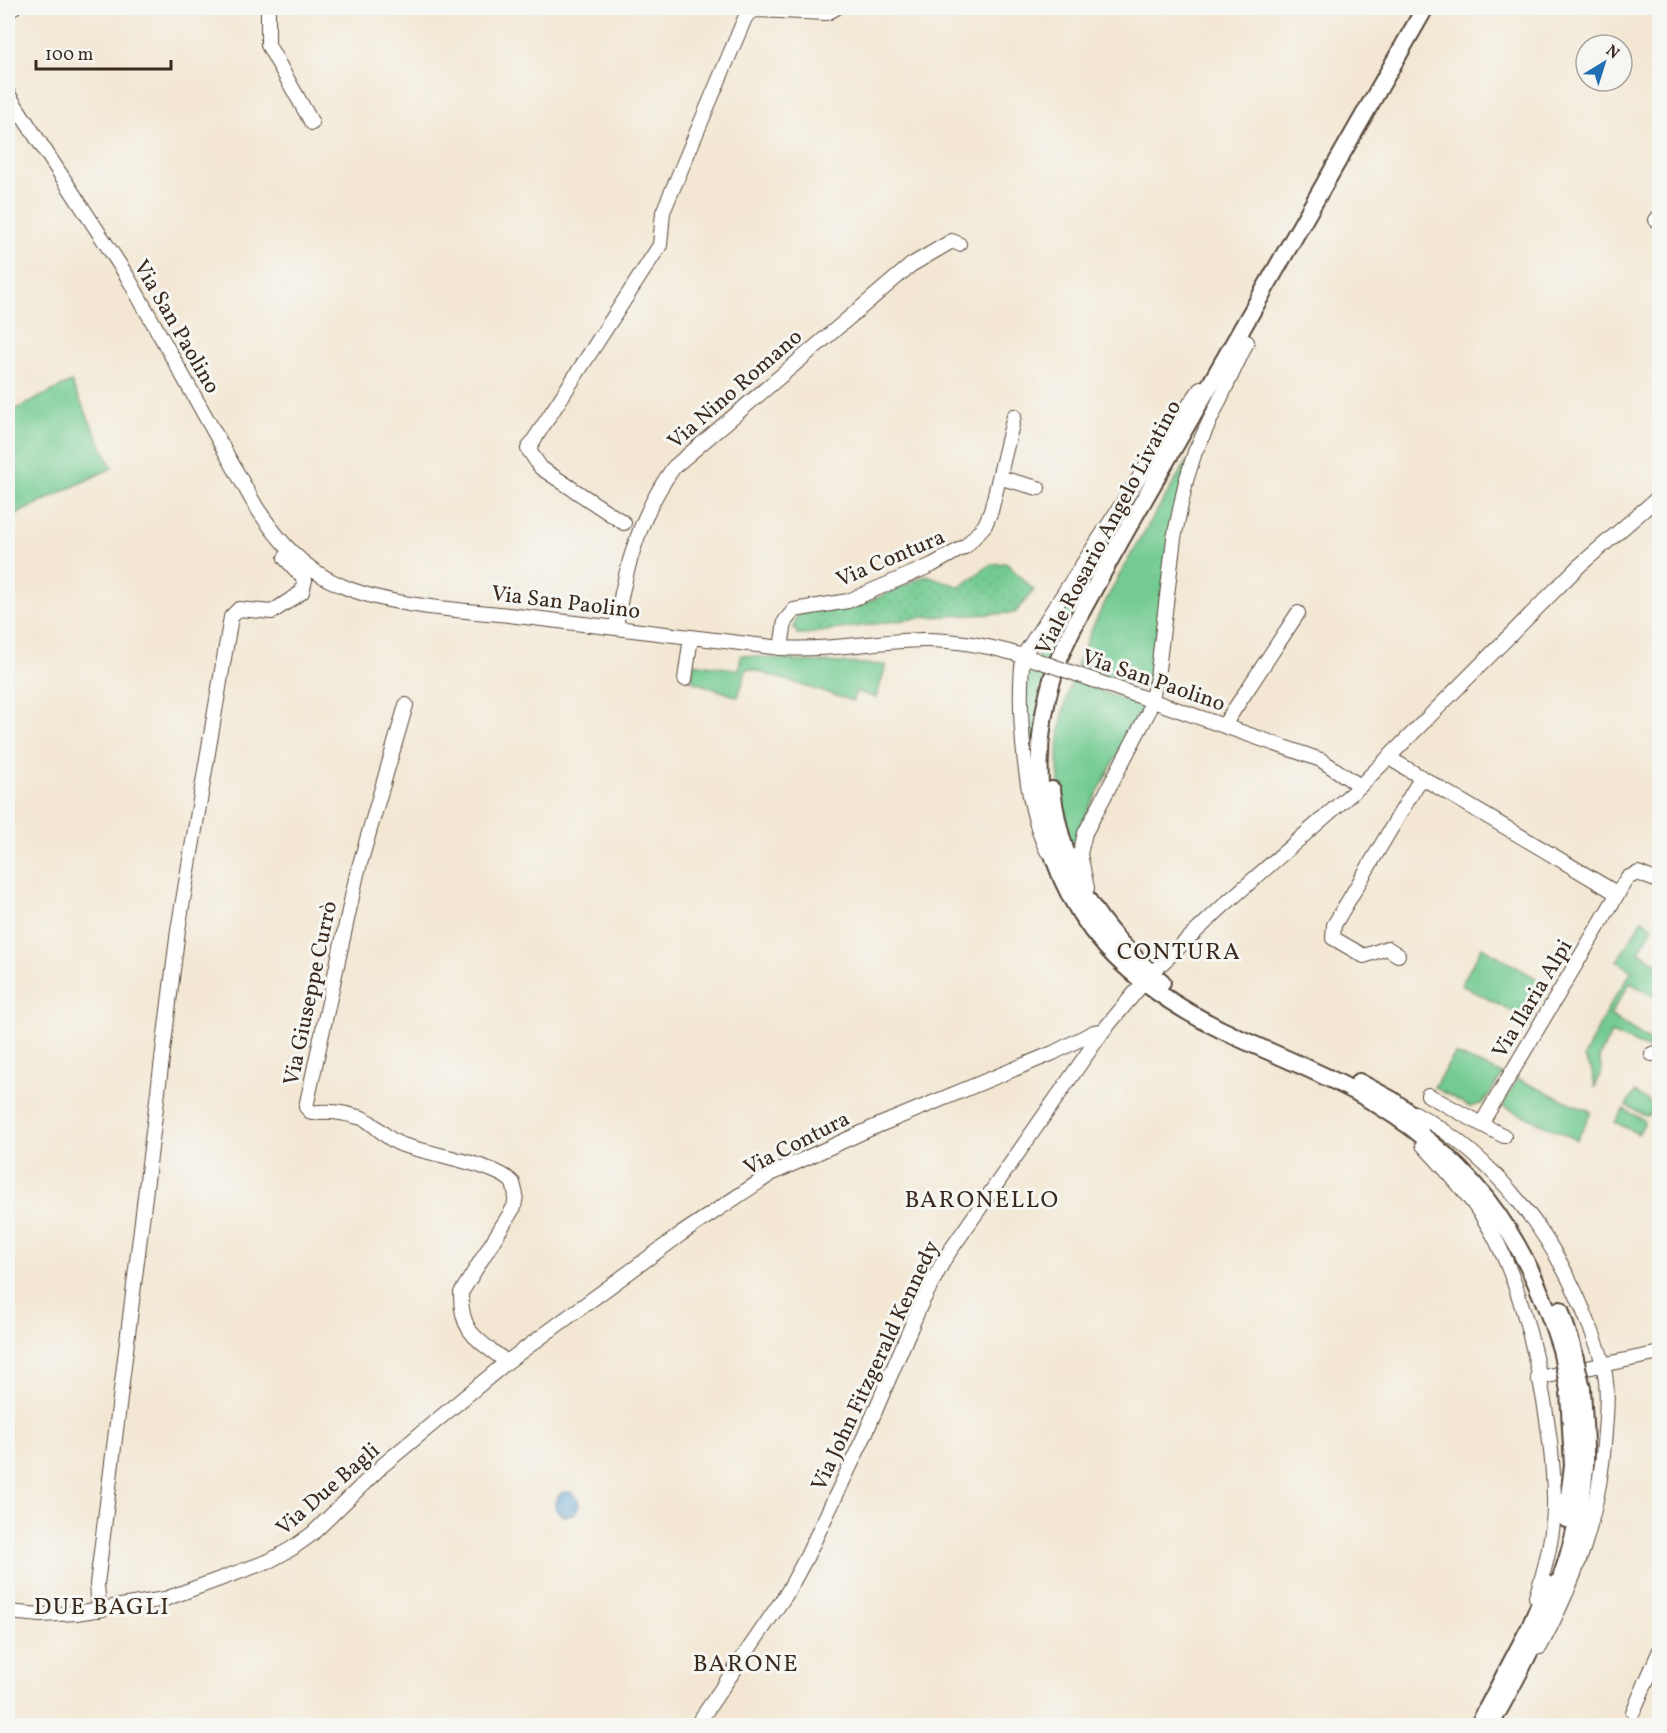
<svg xmlns="http://www.w3.org/2000/svg" width="1667" height="1733" viewBox="0 0 1667 1733" font-family="Vollkorn,serif">
	<style>
		.green { fill: #73cb91; stroke: #577a58; stroke-width: 1.5 }
		.park { fill: url(#park-dots); stroke: #577a58; stroke-width: 1.5 }
		.water { fill: url(#water-ripples); stroke: #4a6677; stroke-width: 1.5 }
		.lines { fill: none; stroke-linecap: round; stroke-linejoin: round }
		.minor-casing { stroke: #574639; stroke-width: 16 }
		.major-casing { stroke: #574639; stroke-width: 20 }
		.minor { stroke: #fff; stroke-width: 14 }
		.major { stroke: #fff; stroke-width: 16 }
		.minor-bridge-casing { stroke: #574639; stroke-width: 16; stroke-linecap: butt }
		.major-bridge-casing { stroke: #574639; stroke-width: 20; stroke-linecap: butt }
		.minor-bridge { stroke: #fff; stroke-width: 14 }
		.major-bridge { stroke: #fff; stroke-width: 16 }
		.labels { text-anchor: middle; stroke-width: 6; stroke-linejoin: round; paint-order: stroke }
		.street-label { font-size: 22px; fill: #3b2a1e; stroke: #f6f6f2 }
		.neighbourhood-label { font-size: 24px; letter-spacing: 1.5px; fill: #3b2a1e; stroke: #f6f6f2 }
	</style>
	<defs>
		<pattern id="park-dots" width="8" height="8" patternUnits="userSpaceOnUse" patternTransform="scale(1.5)"><rect width="8" height="8" fill="#73cb91"/><path d="M2 2h.1M6 6h.1" fill="none" stroke="#64ae7d" stroke-width="1.8" stroke-linecap="round"/></pattern>
		<pattern id="water-ripples" width="26" height="14" patternUnits="userSpaceOnUse" patternTransform="scale(1.5)"><rect width="26" height="14" fill="#5aa2d0"/><path d="M2 4q2-2 4 0t4 0M15 11q2-2 4 0t4 0" fill="none" stroke="#4c84a8"/></pattern>
	</defs>
	<rect width="100%" height="100%" fill="#f6f6f2"/>
	<filter id="ink" filterUnits="userSpaceOnUse"><feTurbulence type="fractalNoise" baseFrequency=".0167" numOctaves="2"/><feDisplacementMap in="SourceGraphic" scale="12" xChannelSelector="R" yChannelSelector="G"/><feConvolveMatrix kernelMatrix="1 2 1 2 8 2 1 2 1" color-interpolation-filters="sRGB"/></filter>
	<filter id="wash" filterUnits="userSpaceOnUse"><feTurbulence type="fractalNoise" baseFrequency=".008" numOctaves="4" result="noise"/><feDisplacementMap in="SourceGraphic" scale="24" xChannelSelector="R" yChannelSelector="G"/><feGaussianBlur stdDeviation="1.35" result="paint"/><feColorMatrix in="noise" values="0 0 0 0 0 0 0 0 0 0 0 0 0 0 0 0 0 1.4 0 .05"/><feComposite in="paint" operator="in"/></filter>
	<g filter="url(#wash)">
		<rect width="100%" height="100%" fill="#f3e7d3"/>
		<g class="green">
			<path d="M71,382L112,468L8,518V413Z"/>
			<path d="M1163,452L1059,642L1033,797L1023,686L1026,670H1032L1039,652L1034,647Z"/>
			<path d="M1187,461L1150,684L1143,689L1097,672L1093,673L1088,687L1143,706L1081,824L1073,854C1065,823 1058,792 1058,759C1057,661 1138,545 1187,461Z"/>
			<path d="M741,655L799,661L886,665L876,698L856,691L853,701L747,668L738,697L692,681L694,663L739,670Z"/>
			<path d="M1642,920L1653,927L1639,952L1659,964V999L1630,983L1610,1015L1655,1044L1651,1050L1611,1033L1599,1058L1602,1071L1595,1087L1592,1070L1584,1057L1608,1008L1632,971L1617,961Z"/>
			<path d="M1482,947L1539,980L1519,1015L1461,985Z"/>
			<path d="M1455,1054L1503,1074L1483,1103L1470,1107L1434,1087Z"/>
			<path d="M1517,1079L1591,1112L1577,1140L1503,1106Z"/>
			<path d="M1635,1092L1655,1106L1649,1115L1645,1116L1626,1105Z"/>
			<path d="M1624,1109L1643,1120L1644,1124L1638,1134L1615,1122Z"/>
		</g>
		<path class="park" d="M1006,563L1034,590L1015,613L925,617L798,635L794,628L796,617L807,611L853,609L927,575L960,587L991,564Z"/>
		<circle class="water" cx="567" cy="1504" r="12"/>
	</g>
	<g filter="url(#ink)">
		<g class="lines">
			<g class="minor-casing">
				<g id="minor">
					<path d="M268,8V45L312,123"/>
					<path d="M8,12L13,8"/>
					<path d="M8,94L127,276L255,505C277,539 302,569 340,585C386,606 458,610 509,615C600,626 690,637 781,648C829,651 875,641 923,640C960,640 1000,648 1036,660"/>
					<path d="M1656,220L1660,218"/>
					<path d="M1001,478L1038,488"/>
					<path d="M624,523L541,468L528,449L660,245L663,212L745,18L750,12L757,10L827,13L836,8"/>
					<path d="M616,627C624,571 640,513 674,467L911,265L952,241L959,244"/>
					<path d="M781,648L785,621L794,610L848,601L932,565L966,546L985,525L991,511L1014,416"/>
					<path d="M685,679L691,637"/>
					<path d="M1093,680L1321,760L1360,786"/>
					<path d="M406,705L357,874L306,1107L312,1113C330,1110 344,1113 362,1118C375,1123 383,1137 400,1144C427,1154 497,1164 513,1183L516,1195L514,1207L461,1293C460,1333 478,1340 507,1362"/>
					<path d="M1224,725L1298,613"/>
					<path d="M1389,758L1618,894"/>
					<path d="M1047,851C1024,804 1017,708 1023,656L1157,450L1201,388"/>
					<path d="M1087,888L1080,854L1085,833L1148,713L1157,678L1174,538L1186,481L1195,452L1247,342"/>
					<path d="M1398,955L1387,948L1364,956L1333,938L1334,925L1421,778"/>
					<path d="M1157,968L1223,906L1360,786L1579,566L1660,496"/>
					<path d="M1652,1054L1660,1052"/>
					<path d="M1428,1095L1481,1124L1627,878L1638,873L1660,882"/>
					<path d="M1415,1113C1496,1157 1555,1237 1588,1322C1596,1341 1604,1361 1606,1382C1608,1398 1606,1416 1605,1432C1600,1514 1578,1575 1540,1647"/>
					<path d="M1481,1124L1504,1136"/>
					<path d="M1423,1145C1451,1175 1479,1205 1497,1242C1530,1308 1553,1426 1554,1499C1555,1532 1546,1566 1536,1597"/>
					<path d="M1538,1378L1660,1353"/>
					<path d="M99,1610L97,1584L178,930L231,617L239,609L272,612L302,592L305,580L285,558L290,552"/>
					<path d="M8,1612L41,1615L76,1613L165,1599L269,1561L291,1549L312,1534L383,1465L507,1362L681,1234L771,1174L872,1128L1053,1053L1094,1032L1103,1031"/>
					<path d="M1633,1712L1660,1650"/>
					<path d="M696,1726L787,1593L806,1558L864,1437L920,1306L945,1258L1103,1031L1139,988"/>
				</g>
			</g>
			<g class="major-casing">
				<g id="major">
					<path d="M1425,8C1352,135 1280,263 1207,390C1172,451 1136,512 1102,574C1085,606 1065,638 1054,673C1041,714 1037,755 1041,798C1055,921 1132,990 1241,1039C1279,1056 1319,1072 1356,1092C1466,1153 1524,1230 1561,1349"/>
					<path d="M1052,790C1063,875 1096,928 1162,982"/>
					<path d="M1359,1082L1392,1100L1423,1123"/>
					<path d="M1560,1310L1572,1346"/>
					<path d="M1566,1519L1573,1466L1569,1391"/>
					<path d="M1478,1726L1530,1627L1548,1584"/>
					<path d="M1490,1726C1537,1641 1578,1564 1585,1466C1586,1440 1583,1413 1582,1388"/>
				</g>
			</g>
			<use href="#minor" class="minor"/>
			<use href="#major" class="major"/>
			<g class="minor-bridge-casing">
				<path id="minor-bridge" d="M1036,660L1093,680"/>
			</g>
			<g class="major-bridge-casing">
				<g id="major-bridge">
					<path d="M1572,1346L1582,1388"/>
					<path d="M1561,1349L1569,1391"/>
				</g>
			</g>
			<use href="#minor-bridge" class="minor-bridge"/>
			<use href="#major-bridge" class="major-bridge"/>
		</g>
	</g>
	<g class="labels">
		<g class="street-label">
			<text transform="translate(178 326) rotate(60)" y="8">Via San Paolino</text>
			<text transform="translate(734 388) rotate(-41)" y="8">Via Nino Romano</text>
			<text transform="translate(1107 527) rotate(-62)" y="8">Viale Rosario Angelo Livatino</text>
			<text transform="translate(890 557) rotate(-23)" y="8">Via Contura</text>
			<text transform="translate(566 601) rotate(7)" y="8">Via San Paolino</text>
			<text transform="translate(1154 679) rotate(19)" y="8">Via San Paolino</text>
			<text transform="translate(309 993) rotate(-78)" y="8">Via Giuseppe Currò</text>
			<text transform="translate(1531 998) rotate(-59)" y="8">Via Ilaria Alpi</text>
			<text transform="translate(796 1142) rotate(-27)" y="8">Via Contura</text>
			<text transform="translate(874 1365) rotate(-65)" y="8">Via John Fitzgerald Kennedy</text>
			<text transform="translate(327 1488) rotate(-41)" y="8">Via Due Bagli</text>
		</g>
		<g class="neighbourhood-label">
			<text x="1179" y="959">CONTURA</text>
			<text x="982" y="1207">BARONELLO</text>
			<text x="102" y="1614">DUE BAGLI</text>
			<text x="746" y="1671">BARONE</text>
		</g>
	</g>
	<rect width="1667" height="1733" fill="none" stroke="#f6f6f2" stroke-width="30"/>
	<g transform="translate(1604 63) rotate(38)"><circle r="28" fill="#f6f6f2" stroke="#aba49d" stroke-width="1.5"/>
	<path d="M0-4.5L10 22L0 15L-10 22Z" fill="#1f6fb2"/>
	<text y="-9" font-size="16" font-weight="bold" text-anchor="middle" fill="#3b2a1e">N</text>
	</g>
	<path d="M36 60v9h135v-9" fill="none" stroke="#3b2a1e" stroke-width="3"/>
	<text x="45" y="60" font-size="18" fill="#3b2a1e" stroke="#f6f6f2" stroke-width="4.5" paint-order="stroke">100 m</text>
</svg>
